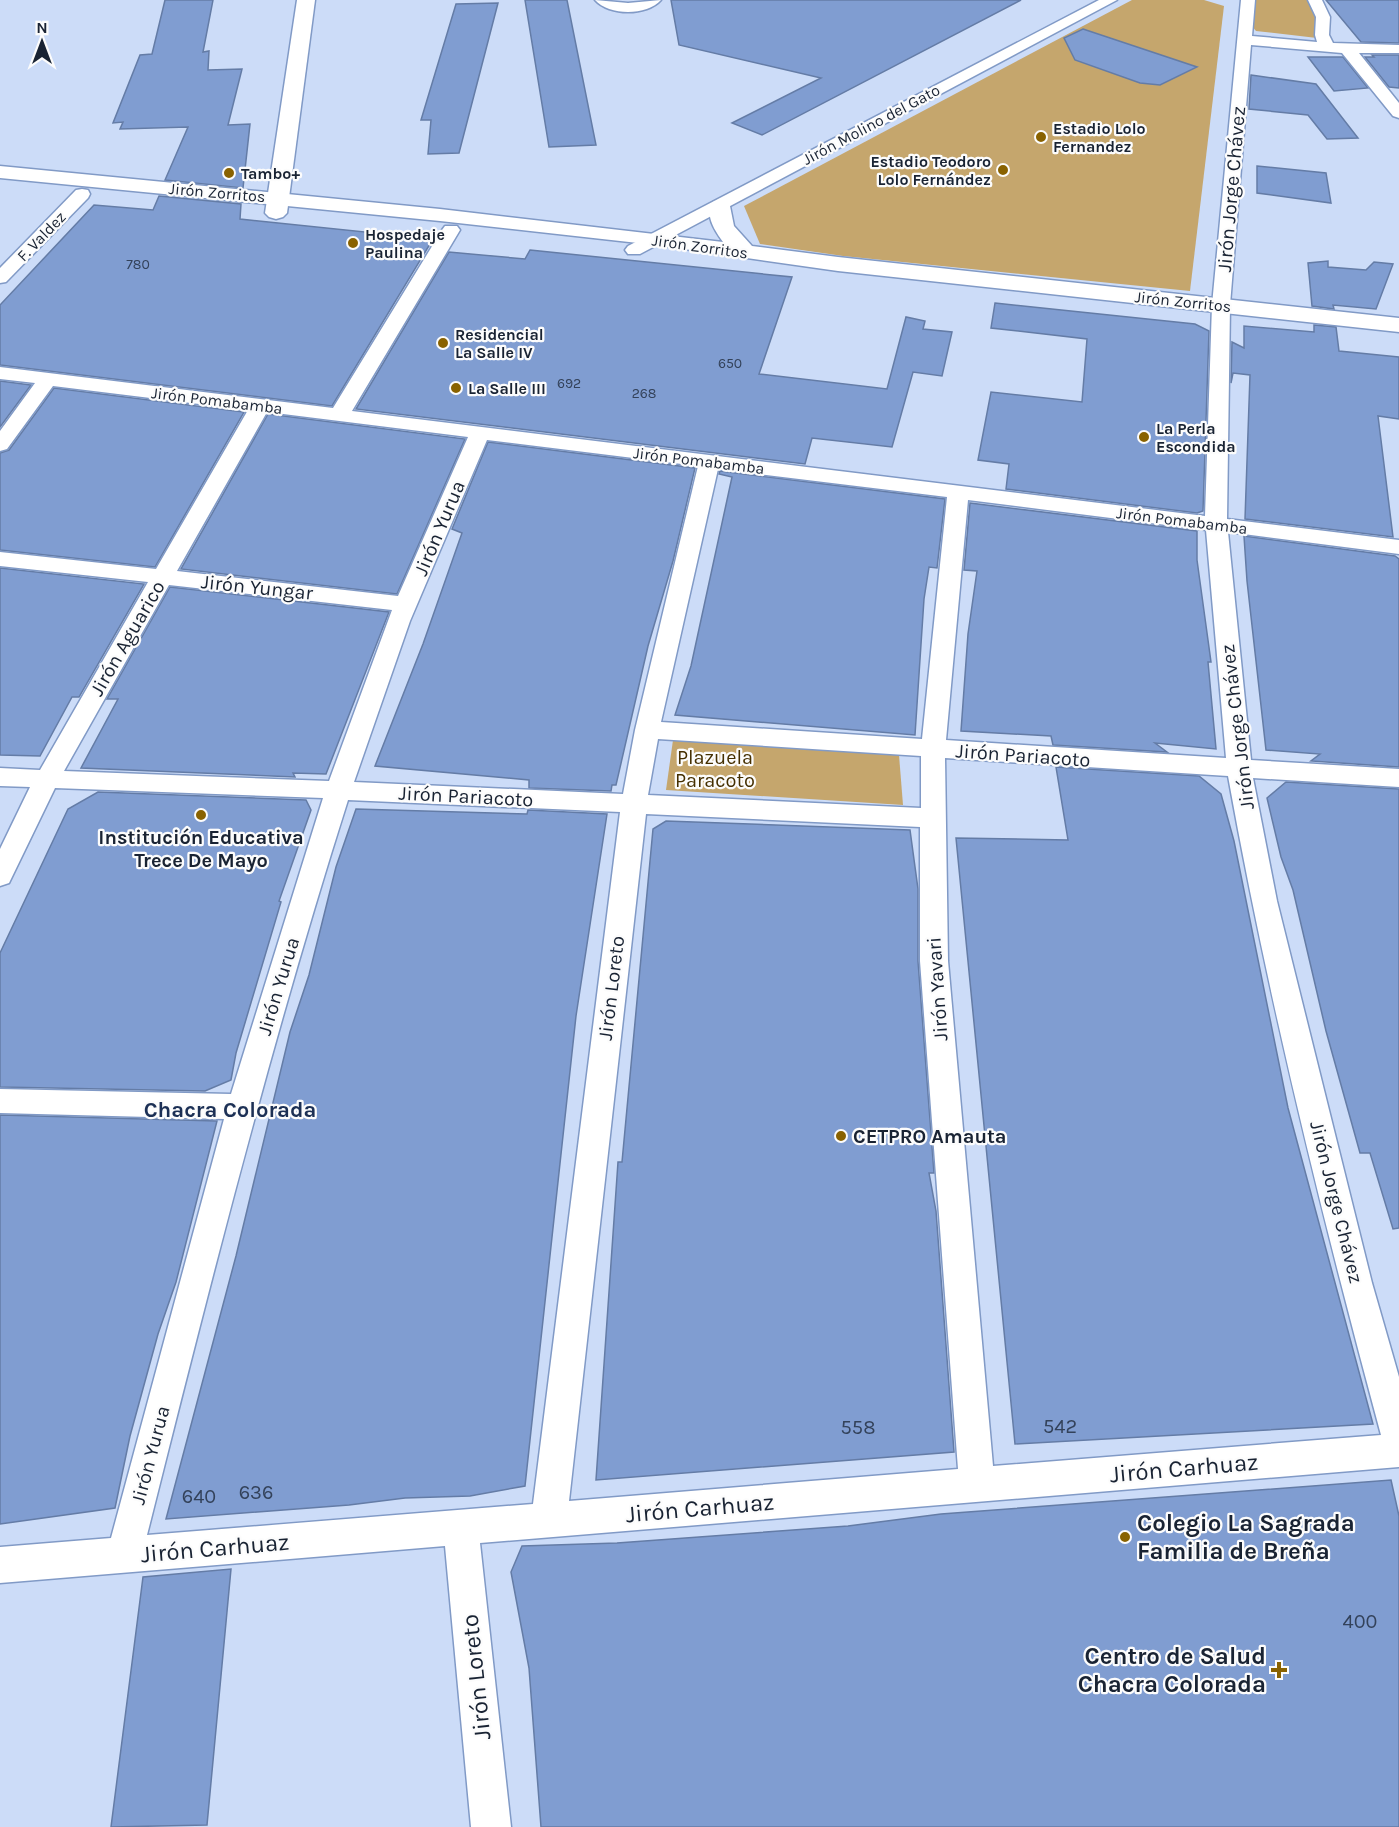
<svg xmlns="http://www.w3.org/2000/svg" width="1399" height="1827" viewBox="0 0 1399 1827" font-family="Karla,sans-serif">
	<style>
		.green { fill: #c5a66d }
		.building { fill: #809dd1; stroke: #647ca6; stroke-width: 1.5 }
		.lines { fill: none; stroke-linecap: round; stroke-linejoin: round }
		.minor-casing { stroke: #819ac6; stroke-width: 3 }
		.tertiary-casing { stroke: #819ac6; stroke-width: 3 }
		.secondary-casing { stroke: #819ac6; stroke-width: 3 }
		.minor { fill: #fff; fill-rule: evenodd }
		.tertiary { fill: #fff; fill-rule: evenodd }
		.secondary { fill: #fff; fill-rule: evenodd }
		.poi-dot { fill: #896200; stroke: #fcfcfc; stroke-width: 2 }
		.labels { text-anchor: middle; stroke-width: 4.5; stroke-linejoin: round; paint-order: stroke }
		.far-number-label { font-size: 14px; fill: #33425a }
		.far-street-label { font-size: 16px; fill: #192333; stroke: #fcfcfc }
		.far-poi-label { font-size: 16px; font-weight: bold; fill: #192333; stroke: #fcfcfc; text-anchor: start }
		.street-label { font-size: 20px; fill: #192333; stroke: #fcfcfc }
		.park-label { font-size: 20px; fill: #452f00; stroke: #fcfcfc }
		.poi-label { font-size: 20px; font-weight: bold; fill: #192333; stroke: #fcfcfc }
		.near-number-label { font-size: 20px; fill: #33425a }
		.quarter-label { font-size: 22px; font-weight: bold; fill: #1c3055; stroke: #fcfcfc }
		.near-street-label { font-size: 24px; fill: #192333; stroke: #fcfcfc }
		.near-poi-label { font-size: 24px; font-weight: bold; fill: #192333; stroke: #fcfcfc; text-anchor: start }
	</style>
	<rect width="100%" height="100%" fill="#ccdcf8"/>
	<g class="green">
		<path d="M1132,0H1204L1224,6L1190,291L843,256L760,244L744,206Z"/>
		<path d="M1255,0H1309L1315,8L1317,38L1256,31L1252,26Z"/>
		<path d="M673,740L899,755L903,805L666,790Z"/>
	</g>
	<g class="building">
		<path d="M165,0H213L203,52L209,51L208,70L242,69L228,125L250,124L243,188L165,180L188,127L120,129L123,122L113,123L140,55L152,54Z"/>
		<path d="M525,0H567L596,145L549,147Z"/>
		<path d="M671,0H1021L762,135L732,123L821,78L679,45Z"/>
		<path d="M1326,0H1399V43L1361,42Z"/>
		<path d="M498,3L459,153L428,154L431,120H421L456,4Z"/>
		<path d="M1083,29L1197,67L1160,85L1140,83L1075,60L1064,38Z"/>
		<path d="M1372,55H1399V88L1389,87L1365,57H1374Z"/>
		<path d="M1308,57H1343L1368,88L1334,91Z"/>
		<path d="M1251,75L1316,84L1358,138L1327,139L1308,115L1249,109Z"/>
		<path d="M1257,166L1326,173L1331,203L1257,193Z"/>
		<path d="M159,196L241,204L240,219L433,239L332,406L0,365V305L94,205L153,210Z"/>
		<path d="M530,250L792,277L759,374L887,389L906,317L925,321L923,329L952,332L942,376L913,372L892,447L812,438L805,464L356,409L449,252L525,259Z"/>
		<path d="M1328,261V267L1366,270L1374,262L1393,264L1376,309L1333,305L1334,309L1312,306L1308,263Z"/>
		<path d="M995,303L1195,324L1209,331L1203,511L1197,513L1006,489L1009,464L978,460L991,392L1082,402L1087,339L991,328Z"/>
		<path d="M1314,325L1336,327L1339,351L1399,357V419L1378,416L1393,537L1245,519L1250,375L1233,373L1231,383L1232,342L1244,348V326L1314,332Z"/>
		<path d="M0,381L31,385L0,427Z"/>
		<path d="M54,388L244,412L155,567L0,550V453L9,450Z"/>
		<path d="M268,414L465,439L397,594L181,569Z"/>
		<path d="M488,442L695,468L673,561L648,646L616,785H612L611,791L529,788V780L375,766L423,644L462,533L452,529Z"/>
		<path d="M720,471L945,499L937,568L929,567L924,599L915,735L675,715L691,666L732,477L719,474Z"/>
		<path d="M970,503L1197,531V560L1211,662H1208L1216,749L1155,743L1167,752L1053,745L1051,736L961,731L968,634L977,571L964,570Z"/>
		<path d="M1244,536L1395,556L1399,559V767L1311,761L1320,754L1266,750L1247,581Z"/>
		<path d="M0,568L144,584L79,697H72L40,756L0,755Z"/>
		<path d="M170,587L389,612L326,774L293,773L295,777L81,768L118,699H107Z"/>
		<path d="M1056,767L1199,776L1221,794L1234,841L1288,1108L1373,1424L1015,1444L956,838L1068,840Z"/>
		<path d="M1286,782L1399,789V1228L1393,1229L1370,1153H1360L1326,1031L1293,890L1281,857L1267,798Z"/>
		<path d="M98,792L306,800L311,810L279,901L281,902L236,1053L231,1080L205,1091L0,1087V953L68,809Z"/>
		<path d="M356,809L527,814L528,810L607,814L576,1016L525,1486L470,1496L405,1498L349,1505L166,1519L236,1256L290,1032L309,975L336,867Z"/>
		<path d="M666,821L910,830L918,889V961L934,1173H929L936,1211L954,1452L596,1480L618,1162H622L653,829Z"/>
		<path d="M0,1115L217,1121L176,1282L158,1334L130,1436L115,1508L0,1524Z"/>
		<path d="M1391,1480L1399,1516V1827H541L529,1668L511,1572L522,1546L617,1543L848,1526L941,1514Z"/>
		<path d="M231,1569L207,1825L111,1827L143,1577Z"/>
	</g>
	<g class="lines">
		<g class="minor-casing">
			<g id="minor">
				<path d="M595,0L628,3L661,0C647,16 609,16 595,0Z"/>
				<path d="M1099,0H1117L640,254H628L625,250L628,246Z"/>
				<path d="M1241,0H1255L1252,36L1317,42L1315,35L1316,17L1308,0H1322L1330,17L1329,35L1333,43L1399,45V53H1359L1399,103V118L1393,116L1342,53L1251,45L1230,305L1227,519L1399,540V554L1228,532L1251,760L1399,769V787L1253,778L1277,901L1372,1283L1399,1377V1467L480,1543L511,1827H471L445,1546L0,1583V1547L111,1538L224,1119L0,1113V1089L231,1094L323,798L55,788L9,883L0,886V849L30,787L0,786V768L40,770L148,582L0,566V552L156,569L248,410L53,386L7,449L0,451V431L35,383L0,379V367L333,408L442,230L445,226H457L460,230L352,411L1205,516L1212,305ZM267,412L468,437L398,596L177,571ZM487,440L698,466L635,730L623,794L354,782L410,621ZM718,469L947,497L922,739L661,722ZM968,500L1206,530L1226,758L946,740ZM169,585L392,610L329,781L64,771ZM658,739L921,756V808L648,795ZM945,758L1228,776C1268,998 1322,1217 1381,1435L993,1466L948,961ZM348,800L620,812L533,1504L147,1535C209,1288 271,1042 348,800ZM646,814L920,827V961L958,1469L569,1501Z"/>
				<path d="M82,189L88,190L90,194L88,198L6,282L0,283V268L76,190Z"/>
			</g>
		</g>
		<g class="tertiary-casing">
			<path id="tertiary" d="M297,0H315L287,213L283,217L276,219L269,217L265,213Z"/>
		</g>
		<g class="secondary-casing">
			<path id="secondary" d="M0,166L440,209L723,242C715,231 704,215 713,202L720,200L727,202L730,206L734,226L752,246L838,257L1399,318V332L838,271L656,245L440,221L0,178Z"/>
		</g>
		<use href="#minor" class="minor"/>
		<use href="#tertiary" class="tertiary"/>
		<use href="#secondary" class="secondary"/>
	</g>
	<g class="poi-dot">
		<circle cx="1041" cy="137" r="6"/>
		<circle cx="1003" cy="170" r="6"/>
		<circle cx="229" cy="173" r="6"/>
		<circle cx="353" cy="243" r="6"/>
		<circle cx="443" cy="343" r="6"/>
		<circle cx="456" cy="388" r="6"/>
		<circle cx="1144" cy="437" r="6"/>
		<circle cx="201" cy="815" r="6"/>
		<circle cx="841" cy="1136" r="6"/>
		<circle cx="1125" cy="1537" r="6"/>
		<path d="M1276 1661h6v6h6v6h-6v6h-6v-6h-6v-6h6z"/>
	</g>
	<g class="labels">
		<g class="far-number-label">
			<text x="138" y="269">780</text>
			<text x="730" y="368">650</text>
			<text x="569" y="388">692</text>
			<text x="644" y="398">268</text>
		</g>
		<g class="far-street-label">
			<text transform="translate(871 124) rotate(-28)" y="6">Jirón Molino del Gato</text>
			<text transform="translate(217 192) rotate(5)" y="6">Jirón Zorritos</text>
			<text transform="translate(41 236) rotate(-46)" y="6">F. Valdez</text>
			<text transform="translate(700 246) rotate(8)" y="6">Jirón Zorritos</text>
			<text transform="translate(1183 301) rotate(6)" y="6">Jirón Zorritos</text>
			<text transform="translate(217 400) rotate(7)" y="6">Jirón Pomabamba</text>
			<text transform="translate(699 460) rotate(7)" y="6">Jirón Pomabamba</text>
			<text transform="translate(1182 520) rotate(7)" y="6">Jirón Pomabamba</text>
		</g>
		<g class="far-poi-label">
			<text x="1053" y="134">Estadio Lolo<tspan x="1053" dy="18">Fernandez</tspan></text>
			<text x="991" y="167" text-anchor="end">Estadio Teodoro<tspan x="991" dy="18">Lolo Fernández</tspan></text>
			<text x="241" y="179">Tambo+</text>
			<text x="365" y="240">Hospedaje<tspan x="365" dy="18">Paulina</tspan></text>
			<text x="455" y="340">Residencial<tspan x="455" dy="18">La Salle IV</tspan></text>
			<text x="468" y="394">La Salle III</text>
			<text x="1156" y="434">La Perla<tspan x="1156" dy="18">Escondida</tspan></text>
		</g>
		<g class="street-label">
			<text transform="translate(1231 189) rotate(-85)" y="7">Jirón Jorge Chávez</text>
			<text transform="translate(439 528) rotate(-67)" y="7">Jirón Yurua</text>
			<text transform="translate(257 587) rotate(6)" y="7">Jirón Yungar</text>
			<text transform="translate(127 638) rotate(-60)" y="7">Jirón Aguarico</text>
			<text transform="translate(1237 727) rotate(-97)" y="7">Jirón Jorge Chávez</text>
			<text transform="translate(1023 755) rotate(4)" y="7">Jirón Pariacoto</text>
			<text transform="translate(466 796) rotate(3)" y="7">Jirón Pariacoto</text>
			<text transform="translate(278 986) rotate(-73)" y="7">Jirón Yurua</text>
			<text transform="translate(611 988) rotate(-83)" y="7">Jirón Loreto</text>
			<text transform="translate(937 989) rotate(-94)" y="7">Jirón Yavari</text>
			<text transform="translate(1337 1202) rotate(76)" y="7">Jirón Jorge Chávez</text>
			<text transform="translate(150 1455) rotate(-75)" y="7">Jirón Yurua</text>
		</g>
		<g class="park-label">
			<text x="715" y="764">Plazuela<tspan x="715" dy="23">Paracoto</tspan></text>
		</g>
		<g class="poi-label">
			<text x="201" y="844">Institución Educativa<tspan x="201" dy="23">Trece De Mayo</tspan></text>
			<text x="853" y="1143" text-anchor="start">CETPRO Amauta</text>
		</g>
		<g class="near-number-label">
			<text x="1060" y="1433">542</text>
			<text x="858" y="1434">558</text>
			<text x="256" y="1499">636</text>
			<text x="199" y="1503">640</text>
			<text x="1360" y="1628">400</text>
		</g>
		<g class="quarter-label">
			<text x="230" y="1117">Chacra Colorada</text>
		</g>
		<g class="near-street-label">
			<text transform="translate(1184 1468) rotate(-5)" y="8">Jirón Carhuaz</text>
			<text transform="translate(700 1508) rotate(-5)" y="8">Jirón Carhuaz</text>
			<text transform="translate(215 1548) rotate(-5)" y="8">Jirón Carhuaz</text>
			<text transform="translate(476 1677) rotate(-96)" y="8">Jirón Loreto</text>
		</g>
		<g class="near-poi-label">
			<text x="1137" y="1531">Colegio La Sagrada<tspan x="1137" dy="28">Familia de Breña</tspan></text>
			<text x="1266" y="1664" text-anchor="end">Centro de Salud<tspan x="1266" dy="28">Chacra Colorada</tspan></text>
		</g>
	</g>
	<g transform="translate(42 42)" stroke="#fcfcfc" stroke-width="4.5" paint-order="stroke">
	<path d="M0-4.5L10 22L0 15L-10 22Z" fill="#192333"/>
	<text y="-9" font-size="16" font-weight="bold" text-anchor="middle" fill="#192333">N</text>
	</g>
</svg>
